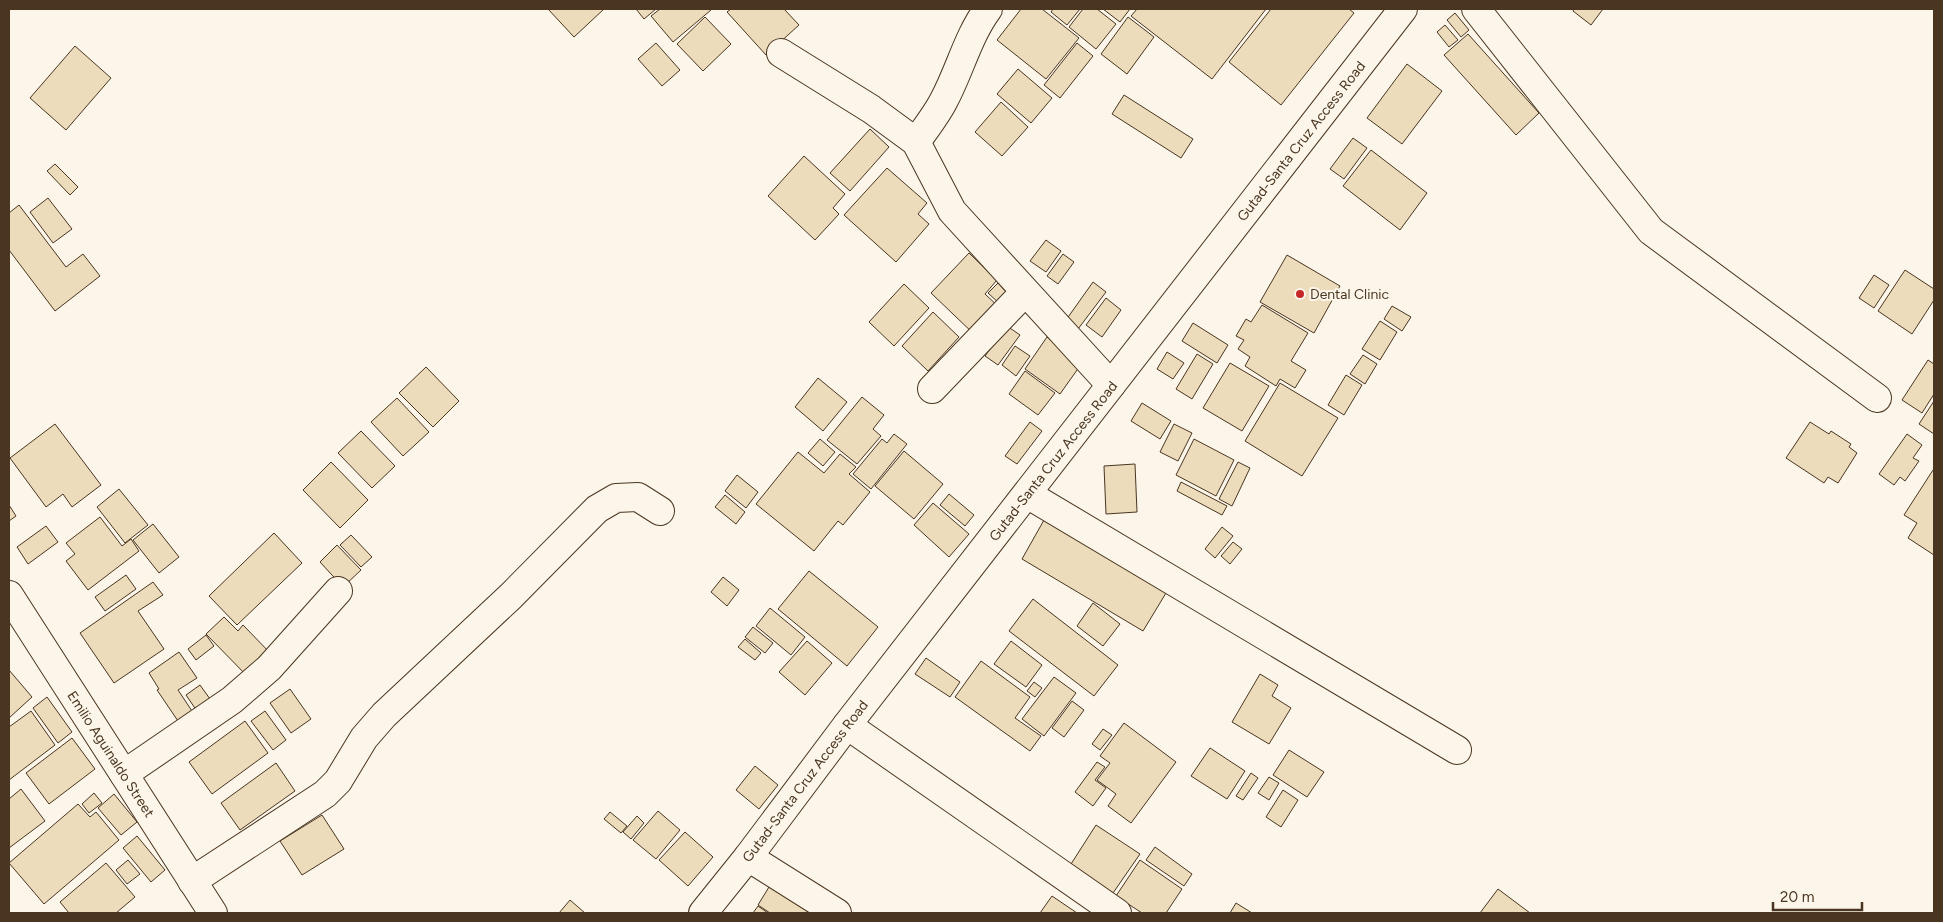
<svg xmlns="http://www.w3.org/2000/svg" width="1943" height="922" viewBox="0 0 1943 922" font-family="Figtree,sans-serif">
	<style>
		.building { fill: #ecdcbc; stroke: #4a3520 }
		.lines { fill: none; stroke-linecap: round; stroke-linejoin: round }
		.minor-casing { stroke: #4a3520; stroke-width: 30 }
		.major-casing { stroke: #4a3520; stroke-width: 30 }
		.minor { stroke: #fbf6e9; stroke-width: 28 }
		.major { stroke: #fbf6e9; stroke-width: 28 }
		.poi-dot { fill: #c62828; stroke: #fbf6e9; stroke-width: 2 }
		.labels { text-anchor: middle; stroke-width: 4; stroke-linejoin: round; paint-order: stroke }
		.street-label { font-size: 14px; fill: #4a3520; stroke: #fbf6e9 }
		.poi-label { font-size: 14px; fill: #4a3520; stroke: #fbf6e9; text-anchor: start }
	</style>
	<rect width="100%" height="100%" fill="#fbf6e9"/>
	<g class="building">
		<path d="M548,9H604L574,37Z"/>
		<path d="M636,9H656L644,19Z"/>
		<path d="M660,9H710L711,10L673,42L651,16Z"/>
		<path d="M731,9H784L799,25L766,55L727,12Z"/>
		<path d="M1021,9H1042L1079,38L1046,79L997,40Z"/>
		<path d="M1053,9H1080L1067,25L1051,12Z"/>
		<path d="M1083,9H1097L1116,24L1096,49L1069,27Z"/>
		<path d="M1103,9H1130L1120,22Z"/>
		<path d="M1137,9H1266L1212,79L1131,16Z"/>
		<path d="M1271,9H1349L1354,13L1281,105L1229,62Z"/>
		<path d="M1574,9H1603L1591,25L1573,11Z"/>
		<path d="M1455,13L1469,30L1461,37L1447,20Z"/>
		<path d="M705,17L731,44L703,71L677,44Z"/>
		<path d="M1128,17L1154,37L1127,74L1101,54Z"/>
		<path d="M1445,25L1458,40L1449,47L1437,32Z"/>
		<path d="M1468,34L1539,113L1516,135L1444,55Z"/>
		<path d="M656,43L680,70L662,86L638,59Z"/>
		<path d="M1077,43L1093,56L1060,98L1044,85Z"/>
		<path d="M75,46L111,78L66,130L30,98Z"/>
		<path d="M1407,64L1442,91L1402,144L1367,118Z"/>
		<path d="M1018,69L1052,98L1031,123L997,94Z"/>
		<path d="M1124,95L1193,139L1181,158L1112,114Z"/>
		<path d="M1001,102L1028,127L1002,156L975,132Z"/>
		<path d="M870,129L889,147L850,191L830,173Z"/>
		<path d="M1353,138L1367,148L1344,179L1330,169Z"/>
		<path d="M1371,150L1427,193L1400,230L1343,186Z"/>
		<path d="M804,156L845,194L833,208L839,214L815,240L768,196Z"/>
		<path d="M55,164L78,187L70,195L47,171Z"/>
		<path d="M887,168L927,203L918,214L929,224L896,262L844,215Z"/>
		<path d="M48,198L72,229L53,243L30,212Z"/>
		<path d="M19,205L66,267L83,254L100,276L55,311L9,250V213Z"/>
		<path d="M1046,240L1061,251L1046,272L1030,261Z"/>
		<path d="M969,253L997,280L985,294L1001,309L976,336L931,293Z"/>
		<path d="M1063,254L1074,262L1058,284L1047,276Z"/>
		<path d="M1287,255L1340,286L1314,333L1260,302Z"/>
		<path d="M1905,270L1934,289V300L1912,334L1878,311Z"/>
		<path d="M1874,275L1889,285L1874,308L1859,298Z"/>
		<path d="M1093,282L1106,292L1078,329L1066,320Z"/>
		<path d="M998,283L1009,295L1000,304L988,293Z"/>
		<path d="M904,284L929,308L894,346L869,322Z"/>
		<path d="M1106,298L1121,310L1102,337L1086,325Z"/>
		<path d="M1262,305L1308,333L1291,361L1306,370L1295,388L1280,379L1276,386L1245,366L1250,357L1238,349L1244,340L1236,336L1246,319L1251,322Z"/>
		<path d="M1392,306L1411,317L1402,331L1384,319Z"/>
		<path d="M933,312L959,337L928,371L902,346Z"/>
		<path d="M1380,321L1397,332L1380,360L1362,349Z"/>
		<path d="M1193,323L1228,345L1217,363L1182,341Z"/>
		<path d="M1007,326L1020,335L998,365L985,356Z"/>
		<path d="M1047,337L1082,363L1060,394L1025,369Z"/>
		<path d="M1015,346L1030,356L1016,376L1002,365Z"/>
		<path d="M1167,352L1184,363L1173,379L1157,369Z"/>
		<path d="M1197,354L1213,364L1192,399L1176,389Z"/>
		<path d="M1363,355L1377,364L1365,384L1350,374Z"/>
		<path d="M1928,360L1934,364V394L1922,413L1902,400Z"/>
		<path d="M1230,363L1269,386L1242,431L1203,408Z"/>
		<path d="M426,367L459,401L433,427L399,393Z"/>
		<path d="M1025,371L1055,393L1038,415L1009,394Z"/>
		<path d="M1346,375L1362,385L1344,415L1328,405Z"/>
		<path d="M818,378L847,402L823,431L795,407Z"/>
		<path d="M1280,383L1338,418L1302,476L1245,441Z"/>
		<path d="M862,397L884,415L873,429L881,436L857,464L827,440Z"/>
		<path d="M397,398L429,432L403,456L371,422Z"/>
		<path d="M1934,401V434L1919,424Z"/>
		<path d="M1142,403L1171,421L1160,439L1131,421Z"/>
		<path d="M1030,422L1042,431L1017,464L1005,456Z"/>
		<path d="M1810,422L1829,434L1831,431L1851,444L1849,447L1857,453L1838,483L1828,477L1824,483L1786,458Z"/>
		<path d="M55,424L101,485L72,507L63,494L46,507L10,458Z"/>
		<path d="M1174,424L1192,433L1178,461L1160,452Z"/>
		<path d="M361,431L395,466L372,488L338,453Z"/>
		<path d="M894,434L907,444L871,489L853,474L882,439L887,443Z"/>
		<path d="M1907,434L1922,445L1913,458L1919,461L1905,481L1900,477L1894,485L1879,474Z"/>
		<path d="M820,439L835,452L823,466L808,453Z"/>
		<path d="M1194,439L1234,460L1216,496L1176,475Z"/>
		<path d="M904,451L943,484L914,519L875,486Z"/>
		<path d="M798,452L824,473L840,454L856,467L849,474L870,492L843,525L838,521L814,551L756,504Z"/>
		<path d="M331,462L368,500L340,528L303,490Z"/>
		<path d="M1238,462L1250,468L1232,506L1219,499Z"/>
		<path d="M1135,464L1137,512L1106,514L1104,466Z"/>
		<path d="M1933,470L1934,471V555L1908,538L1917,523L1904,515Z"/>
		<path d="M737,475L758,492L746,508L725,491Z"/>
		<path d="M1181,482L1227,506L1222,515L1177,491Z"/>
		<path d="M119,489L148,525L125,543L97,507Z"/>
		<path d="M949,494L974,515L965,526L940,505Z"/>
		<path d="M725,495L745,512L736,524L715,507Z"/>
		<path d="M933,503L969,534L949,557L914,525Z"/>
		<path d="M9,505L16,516L9,521Z"/>
		<path d="M100,517L122,546L131,539L139,551L88,590L66,561L75,554L66,543Z"/>
		<path d="M1044,520L1166,593L1143,631L1022,559Z"/>
		<path d="M153,524L179,557L159,573L133,540Z"/>
		<path d="M46,526L58,542L28,564L17,547Z"/>
		<path d="M1222,527L1233,536L1215,558L1205,549Z"/>
		<path d="M274,533L302,563L237,625L209,596Z"/>
		<path d="M351,535L372,557L361,567L340,545Z"/>
		<path d="M1233,542L1242,549L1230,564L1221,556Z"/>
		<path d="M337,545L361,570L343,587L320,562Z"/>
		<path d="M809,571L878,627L847,666L778,609Z"/>
		<path d="M126,575L136,589L105,611L95,597Z"/>
		<path d="M723,577L739,590L727,606L711,592Z"/>
		<path d="M153,582L163,595L138,611L164,649L114,683L80,633Z"/>
		<path d="M1033,599L1118,665L1094,696L1009,631Z"/>
		<path d="M1093,603L1120,624L1103,646L1077,626Z"/>
		<path d="M770,608L805,637L791,655L756,626Z"/>
		<path d="M224,617L238,631L243,625L273,656L250,679L206,634Z"/>
		<path d="M753,627L773,643L765,653L745,637Z"/>
		<path d="M206,635L214,646L196,660L188,649Z"/>
		<path d="M745,639L761,653L755,660L738,647Z"/>
		<path d="M807,641L832,663L805,695L779,672Z"/>
		<path d="M1011,641L1042,665L1026,687L994,664Z"/>
		<path d="M179,652L197,678L178,690L192,711L178,721L157,690L159,689L149,673Z"/>
		<path d="M926,658L960,682L950,697L915,674Z"/>
		<path d="M981,661L1030,697L1015,718L1041,736L1030,751L955,697Z"/>
		<path d="M9,670L32,697L9,718Z"/>
		<path d="M1260,674L1278,685L1272,696L1291,708L1269,744L1232,722Z"/>
		<path d="M1054,677L1076,693L1044,736L1022,719Z"/>
		<path d="M1034,682L1042,688L1035,697L1027,691Z"/>
		<path d="M200,685L215,706L201,717L186,695Z"/>
		<path d="M290,689L311,719L291,733L270,703Z"/>
		<path d="M47,697L72,732L58,743L33,708Z"/>
		<path d="M1072,701L1084,710L1064,737L1052,728Z"/>
		<path d="M31,711L55,745L9,780V727Z"/>
		<path d="M265,711L286,740L273,750L251,721Z"/>
		<path d="M245,721L268,753L212,794L189,762Z"/>
		<path d="M1124,723L1176,762L1131,823L1108,806L1116,794L1097,780L1110,763L1100,756Z"/>
		<path d="M1103,729L1112,735L1100,750L1092,744Z"/>
		<path d="M72,738L95,769L49,804L26,773Z"/>
		<path d="M1210,748L1245,771L1227,799L1191,776Z"/>
		<path d="M1289,750L1324,772L1307,797L1273,775Z"/>
		<path d="M1097,762L1105,767L1095,780L1106,788L1093,806L1075,792Z"/>
		<path d="M276,763L295,791L240,830L221,803Z"/>
		<path d="M755,766L778,785L759,809L736,790Z"/>
		<path d="M1251,773L1258,778L1243,800L1236,796Z"/>
		<path d="M1269,777L1279,783L1269,800L1258,793Z"/>
		<path d="M21,789L45,821L9,848V799Z"/>
		<path d="M1283,790L1298,800L1281,827L1266,817Z"/>
		<path d="M94,793L102,803L89,813L82,804Z"/>
		<path d="M114,794L137,822L121,835L98,808Z"/>
		<path d="M78,804L90,817L96,812L119,840L44,904L9,863Z"/>
		<path d="M658,811L680,830L656,859L633,840Z"/>
		<path d="M610,812L627,826L621,833L604,819Z"/>
		<path d="M322,815L344,849L302,875L280,841Z"/>
		<path d="M637,816L644,823L631,839L623,832Z"/>
		<path d="M1096,825L1140,854L1113,893L1071,864Z"/>
		<path d="M685,832L713,857L688,886L659,860Z"/>
		<path d="M137,836L165,870L151,882L123,848Z"/>
		<path d="M1155,847L1192,874L1184,886L1146,860Z"/>
		<path d="M128,860L140,874L127,884L116,870Z"/>
		<path d="M1140,860L1182,889L1166,913H1142L1116,896Z"/>
		<path d="M106,863L135,897L116,913H69L60,902Z"/>
		<path d="M769,887L810,913H770L758,905Z"/>
		<path d="M1498,889L1530,913H1480Z"/>
		<path d="M1052,896L1077,913H1040Z"/>
		<path d="M570,900L585,913H559Z"/>
		<path d="M1236,903L1252,913H1230Z"/>
		<path d="M758,906L768,913H753Z"/>
	</g>
	<g class="lines">
		<g class="minor-casing">
			<g id="minor">
				<path d="M1476,9L1651,231L1877,398"/>
				<path d="M781,53L871,109L916,142L952,211L1111,385"/>
				<path d="M916,142C926,128 937,114 944,100C960,70 968,36 988,9"/>
				<path d="M932,389L1025,292"/>
				<path d="M1027,494L1457,750"/>
				<path d="M9,595L213,913"/>
				<path d="M847,725L1117,913"/>
				<path d="M124,774L232,700L269,668L338,591"/>
				<path d="M748,857L837,913"/>
				<path d="M192,881L325,794L338,781L364,738L384,715L511,596L597,509L616,498L638,497L660,511"/>
			</g>
		</g>
		<g class="major-casing">
			<path id="major" d="M703,913L748,857L847,725L1403,9"/>
		</g>
		<use href="#minor" class="minor"/>
		<use href="#major" class="major"/>
	</g>
	<circle class="poi-dot" cx="1300" cy="294" r="5"/>
	<g class="labels">
		<g class="street-label">
			<text transform="translate(1301 141) rotate(-52)" y="5">Gutad-Santa Cruz Access Road</text>
			<text transform="translate(1053 461) rotate(-52)" y="5">Gutad-Santa Cruz Access Road</text>
			<text transform="translate(111 754) rotate(57)" y="5">Emilio Aguinaldo Street</text>
			<text transform="translate(805 781) rotate(-53)" y="5">Gutad-Santa Cruz Access Road</text>
		</g>
		<g class="poi-label">
			<text x="1310" y="299">Dental Clinic</text>
		</g>
	</g>
	<rect width="1943" height="922" fill="none" stroke="#4a3520" stroke-width="20"/>
	<path d="M1773 902v8h89v-8" fill="none" stroke="#4a3520" stroke-width="2.5"/>
	<text x="1780" y="902" font-size="15" fill="#4a3520" stroke="#fbf6e9" stroke-width="4" paint-order="stroke">20 m</text>
</svg>
